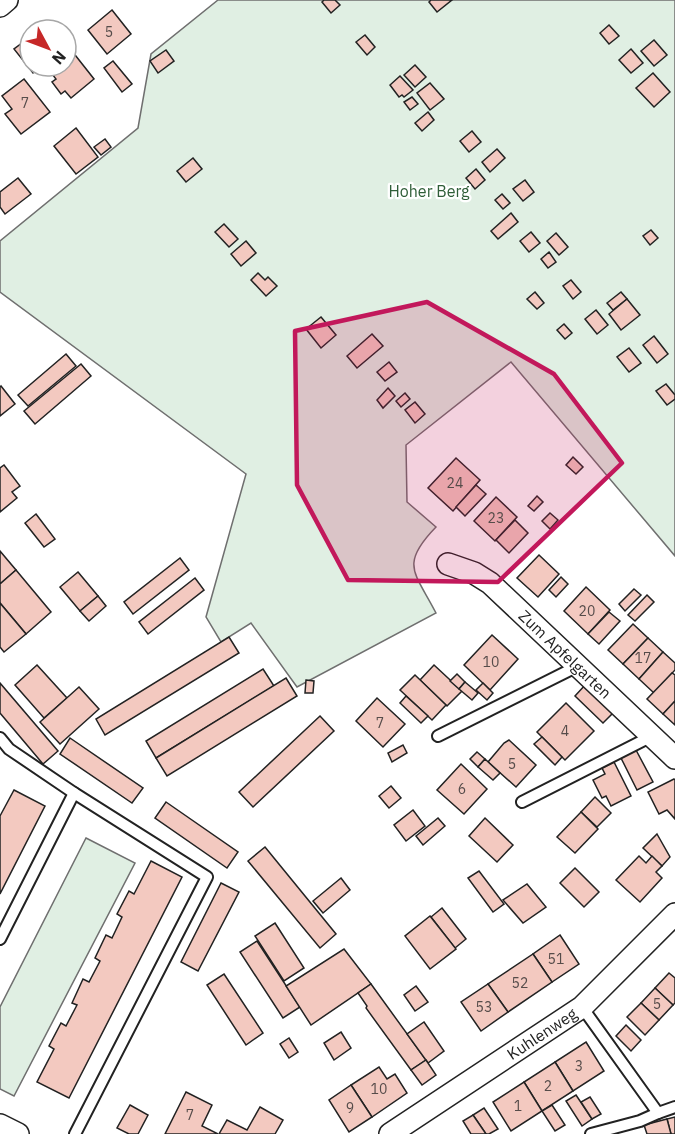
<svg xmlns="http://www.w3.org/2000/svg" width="675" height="1134" viewBox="0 0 675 1134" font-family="'IBM Plex Sans',sans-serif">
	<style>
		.green { fill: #e0efe3; stroke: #6f6f6f; stroke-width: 1.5 }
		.building { fill: #f3c9c0; stroke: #222; stroke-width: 1.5 }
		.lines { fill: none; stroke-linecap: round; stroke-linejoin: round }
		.service-casing { stroke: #222; stroke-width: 14 }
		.minor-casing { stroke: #222; stroke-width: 24 }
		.service { stroke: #fff; stroke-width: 10 }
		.minor { stroke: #fff; stroke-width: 21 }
		.marked { fill: #c2185b; fill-opacity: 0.2; stroke: #c2185b; stroke-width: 4.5; stroke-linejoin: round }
		.labels { text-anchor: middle; stroke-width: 4.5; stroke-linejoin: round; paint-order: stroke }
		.number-label { font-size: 14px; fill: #564c4a }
		.park-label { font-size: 16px; fill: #2f5e38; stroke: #fff }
		.street-label { font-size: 16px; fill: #222; stroke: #fff }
	</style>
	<rect width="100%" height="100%" fill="#fff"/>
	<g class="green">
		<path d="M218,0H675V556L511,362L406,445L407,502L436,527C399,565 415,572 436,613L297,687L251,623L221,642L206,617L246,474L0,292V241L138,128L151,54Z"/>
		<path d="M86,838L135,863L14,1096L0,1089V1007Z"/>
	</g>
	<g class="building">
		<path d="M324,0H335L340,5L331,13L322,2Z"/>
		<path d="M431,0H452L437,12L429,2Z"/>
		<path d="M112,10L131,34L107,54L88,30Z"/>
		<path d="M609,25L619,36L609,44L600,33Z"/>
		<path d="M365,35L375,47L367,55L356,42Z"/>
		<path d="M654,40L667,55L654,66L641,51Z"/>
		<path d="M22,43L30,52V66H41L33,73L14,49Z"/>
		<path d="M68,46L94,79L71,98L65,91L61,94L52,82L56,79L46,66H66V48Z"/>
		<path d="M631,49L643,63L631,73L619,60Z"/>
		<path d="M166,50L174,61L158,73L150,61Z"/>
		<path d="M113,61L132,84L122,92L104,68Z"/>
		<path d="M415,65L426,77L415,87L404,75Z"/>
		<path d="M653,73L670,92L654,107L636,88Z"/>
		<path d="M400,76L413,90L404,97L402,95L399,97L390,85Z"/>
		<path d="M24,79L50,112L21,134L5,114L12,109L2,96Z"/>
		<path d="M430,83L444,99L430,110L417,93Z"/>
		<path d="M412,97L418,104L410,110L404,102Z"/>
		<path d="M428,112L434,120L422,131L415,123Z"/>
		<path d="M76,128L98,157L76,174L54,146Z"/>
		<path d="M472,131L481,142L469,152L460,141Z"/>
		<path d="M105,139L111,147L101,155L94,147Z"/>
		<path d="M497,149L505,158L490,172L482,162Z"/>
		<path d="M193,158L202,169L186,182L177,171Z"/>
		<path d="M476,169L485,180L475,189L466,178Z"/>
		<path d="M18,178L31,194L5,214L0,207V192Z"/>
		<path d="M525,180L534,192L523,201L513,189Z"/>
		<path d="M502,194L510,203L503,209L495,200Z"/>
		<path d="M511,213L518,222L498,239L491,231Z"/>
		<path d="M224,224L238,239L229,247L215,232Z"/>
		<path d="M651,230L658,238L650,245L643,236Z"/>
		<path d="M531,232L540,243L529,252L520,241Z"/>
		<path d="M556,233L568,247L559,255L547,241Z"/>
		<path d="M246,241L256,253L241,266L231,254Z"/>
		<path d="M549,252L556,262L548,268L541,259Z"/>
		<path d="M258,273L265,280L268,277L277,286L266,296L251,280Z"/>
		<path d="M571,280L581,292L573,299L563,286Z"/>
		<path d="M535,292L544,303L537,309L527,299Z"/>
		<path d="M621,292L627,299L613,310L607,303Z"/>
		<path d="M627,299L640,315L621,330L609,314Z"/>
		<path d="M596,310L608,325L597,334L585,319Z"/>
		<path d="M321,317L336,335L321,348L306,329Z"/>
		<path d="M564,324L572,333L565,339L557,330Z"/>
		<path d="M372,334L383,346L357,368L347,356Z"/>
		<path d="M654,336L668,354L657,363L643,345Z"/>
		<path d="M629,348L641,363L629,372L617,357Z"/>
		<path d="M66,354L76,366L28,406L18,395Z"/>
		<path d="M389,362L397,372L385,381L377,372Z"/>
		<path d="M81,364L91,376L35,424L24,411Z"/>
		<path d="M666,384L675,395V399L667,405L656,391Z"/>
		<path d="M1,386L15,404L0,416V387Z"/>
		<path d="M388,388L395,396L383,408L377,400Z"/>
		<path d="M405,393L410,399L401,407L396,401Z"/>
		<path d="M415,402L425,414L415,423L405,410Z"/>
		<path d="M573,457L583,467L576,474L566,465Z"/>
		<path d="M456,458L480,480L453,511L428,488Z"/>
		<path d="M4,465L20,486L12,492L17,498L0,512V468Z"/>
		<path d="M476,485L486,494L465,516L456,507Z"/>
		<path d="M537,496L543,502L534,511L528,506Z"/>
		<path d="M496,497L517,517L495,541L474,521Z"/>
		<path d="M550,513L558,520L550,529L542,521Z"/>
		<path d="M36,514L55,539L44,547L25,523Z"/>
		<path d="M515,520L528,533L509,553L496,540Z"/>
		<path d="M0,551L16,570L0,584Z"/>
		<path d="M539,555L559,574L538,597L517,578Z"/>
		<path d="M180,558L189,570L133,614L124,602Z"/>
		<path d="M16,570L51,612L26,634L0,603V584Z"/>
		<path d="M78,572L98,596L80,611L60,587Z"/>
		<path d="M561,577L568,584L556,597L549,590Z"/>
		<path d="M195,578L204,590L148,634L139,622Z"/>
		<path d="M586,587L610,610L588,634L564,611Z"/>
		<path d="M634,589L641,595L625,611L619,604Z"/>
		<path d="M647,595L654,602L635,621L628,615Z"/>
		<path d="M98,596L106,606L89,621L80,611Z"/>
		<path d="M0,603L26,634L4,652L0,647Z"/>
		<path d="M609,612L620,621L599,644L588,634Z"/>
		<path d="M633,624L648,638L623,664L608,650Z"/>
		<path d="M492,635L518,659L490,690L464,665Z"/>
		<path d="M229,637L239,653L105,735L96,719Z"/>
		<path d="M648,638L663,652L639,679L623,664Z"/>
		<path d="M663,652L675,663V670L654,693L639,679Z"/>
		<path d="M37,665L67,698L44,718L15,685Z"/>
		<path d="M434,665L462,691L447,706L420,680Z"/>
		<path d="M263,669L274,686L156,758L146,741Z"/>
		<path d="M672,673L675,675V701L663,714L647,699Z"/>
		<path d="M457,674L465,682L459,689L450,681Z"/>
		<path d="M415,675L446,705L432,720L400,690Z"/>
		<path d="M286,678L297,696L167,776L156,758Z"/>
		<path d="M306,680L314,681L313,693H305Z"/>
		<path d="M465,682L478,693L472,700L459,689Z"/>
		<path d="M0,683L58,751L43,764L0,713Z"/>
		<path d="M483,683L493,693L487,700L476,690Z"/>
		<path d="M586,684L615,711L603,723L575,696Z"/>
		<path d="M79,687L99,709L60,744L40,722Z"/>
		<path d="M406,696L428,716L421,723L400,703Z"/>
		<path d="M377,698L405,724L383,747L356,721Z"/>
		<path d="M675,701V725L663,714Z"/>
		<path d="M566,703L594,731L565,760L537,732Z"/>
		<path d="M320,716L334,731L253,807L239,792Z"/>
		<path d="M542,737L562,757L555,765L534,744Z"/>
		<path d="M70,738L143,788L132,803L60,754Z"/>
		<path d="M509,740L536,765L516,787L488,762L504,743Z"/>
		<path d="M403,745L407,753L392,762L388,753Z"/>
		<path d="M636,750L653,782L637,790L621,758Z"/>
		<path d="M477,752L485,759L478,767L470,759Z"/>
		<path d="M485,759L500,773L493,780L478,767Z"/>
		<path d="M614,762L631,796L611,806L606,796L602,798L593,780L605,774L602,768Z"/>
		<path d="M461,764L487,789L464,814L437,790Z"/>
		<path d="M674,779L675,780V819L667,810L659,814L648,792Z"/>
		<path d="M391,786L401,798L389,808L379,796Z"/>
		<path d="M14,790L45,806L0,894V816Z"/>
		<path d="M595,797L611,813L597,827L581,812Z"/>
		<path d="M166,802L238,852L227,868L155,818Z"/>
		<path d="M413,810L425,826L406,841L394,825Z"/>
		<path d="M581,812L598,829L575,853L557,837Z"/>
		<path d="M438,818L445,826L423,845L416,836Z"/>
		<path d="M485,818L513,845L497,862L469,836Z"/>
		<path d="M657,834L670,857L662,866L643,848Z"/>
		<path d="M265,847L336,934L320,948L248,861Z"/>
		<path d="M639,856L646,863L652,856L662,866L656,872L662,878L640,902L616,880Z"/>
		<path d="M151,861L182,877L69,1098L37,1082L54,1049L49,1046L61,1023L66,1026L77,1005L72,1003L83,979L89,982L100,961L95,958L106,935L112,938L122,917L117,914L129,891L134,894Z"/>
		<path d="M575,868L599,892L584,907L560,883Z"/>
		<path d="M479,871L504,904L493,912L468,878Z"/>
		<path d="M341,878L350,890L323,913L313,901Z"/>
		<path d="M221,883L239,892L198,971L181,962Z"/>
		<path d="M527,884L546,907L523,923L503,900Z"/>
		<path d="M442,908L466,939L455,948L431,917Z"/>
		<path d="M430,916L456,949L430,969L405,936Z"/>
		<path d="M275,923L304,968L284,981L255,936Z"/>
		<path d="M560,935L579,964L552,982L533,954Z"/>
		<path d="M257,941L300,1007L283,1018L240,952Z"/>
		<path d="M344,949L371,984L311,1025L286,986Z"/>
		<path d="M533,954L552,982L508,1012L488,984Z"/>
		<path d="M669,973L675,978V1003L673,1005L655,988Z"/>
		<path d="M224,974L263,1033L246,1045L207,985Z"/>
		<path d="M371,984L426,1060L411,1070L366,1008L367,1006L358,993Z"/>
		<path d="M488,984L508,1012L481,1031L461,1002Z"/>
		<path d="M416,986L428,1002L415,1011L404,995Z"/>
		<path d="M655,988L673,1005L659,1020L641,1003Z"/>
		<path d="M641,1003L659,1020L645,1035L627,1017Z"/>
		<path d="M424,1022L444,1051L428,1063L407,1034Z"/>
		<path d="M626,1025L641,1040L631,1051L616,1036Z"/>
		<path d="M341,1032L351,1048L334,1060L324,1043Z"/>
		<path d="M289,1038L298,1052L289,1058L280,1044Z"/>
		<path d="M586,1042L604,1071L573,1091L555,1062Z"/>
		<path d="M426,1060L436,1075L422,1085L411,1070Z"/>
		<path d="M555,1062L573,1091L542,1111L524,1082Z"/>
		<path d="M379,1067L387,1079L395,1074L407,1093L372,1117L351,1085Z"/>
		<path d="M524,1082L542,1111L511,1131L493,1102Z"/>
		<path d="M351,1085L372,1117L349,1132L329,1100Z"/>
		<path d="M186,1092L212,1105L202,1126L218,1134H165Z"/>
		<path d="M576,1095L592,1119L582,1126L566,1101Z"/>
		<path d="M590,1097L601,1114L592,1119L581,1102Z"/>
		<path d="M130,1105L148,1115L138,1134H129L117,1128Z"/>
		<path d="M552,1105L565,1125L555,1131L542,1111Z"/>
		<path d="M260,1107L283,1120L275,1134H219L227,1120L247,1130Z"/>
		<path d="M484,1108L498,1129L489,1134H486L473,1115Z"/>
		<path d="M473,1115L486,1134H471L463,1121Z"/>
		<path d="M675,1117V1134H671L667,1119Z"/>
		<path d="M667,1119L671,1134H647L644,1125Z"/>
	</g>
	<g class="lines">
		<g class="service-casing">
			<g id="service">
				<path d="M438,736L578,666"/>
				<path d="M0,738L9,749L74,793L207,877L75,1134"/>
				<path d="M522,802L652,736"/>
				<path d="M0,939L74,793"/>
				<path d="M582,1007L658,1113L675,1107"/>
				<path d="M591,1134L640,1121L658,1113"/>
			</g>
		</g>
		<g class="minor-casing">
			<g id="minor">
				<path d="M0,6L7,0"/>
				<path id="s1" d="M448,564L474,573L490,583L675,758"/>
				<path d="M0,1125L18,1134"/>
				<path id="s2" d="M390,1134L582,1007L675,914"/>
			</g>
		</g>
		<use href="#service" class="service"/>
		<use href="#minor" class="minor"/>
	</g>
	<path class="marked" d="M427,302L554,374L622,463L498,582L348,580L297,485L295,331Z"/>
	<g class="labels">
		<g class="number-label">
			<text x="109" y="37">5</text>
			<text x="25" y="108">7</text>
			<text x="455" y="488">24</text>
			<text x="496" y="523">23</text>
			<text x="587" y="616">20</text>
			<text x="643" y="663">17</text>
			<text x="491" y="667">10</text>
			<text x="380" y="728">7</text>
			<text x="565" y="736">4</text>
			<text x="512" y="769">5</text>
			<text x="462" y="794">6</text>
			<text x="556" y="964">51</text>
			<text x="520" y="988">52</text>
			<text x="657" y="1009">5</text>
			<text x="484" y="1012">53</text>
			<text x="579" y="1071">3</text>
			<text x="548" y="1091">2</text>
			<text x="379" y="1094">10</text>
			<text x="518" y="1111">1</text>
			<text x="350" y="1113">9</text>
			<text x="190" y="1120">7</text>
		</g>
		<g class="park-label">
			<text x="429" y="197">Hoher Berg</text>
		</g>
		<g class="street-label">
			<text dy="6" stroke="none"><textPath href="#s1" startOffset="150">Zum Apfelgarten</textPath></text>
			<text dy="6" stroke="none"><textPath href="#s2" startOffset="182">Kuhlenweg</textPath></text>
		</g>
	</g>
	<g transform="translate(48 48) rotate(131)"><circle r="28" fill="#ffffff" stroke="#a7a7a7" stroke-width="1.5"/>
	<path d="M0-4.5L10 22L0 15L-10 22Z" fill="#c62828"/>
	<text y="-9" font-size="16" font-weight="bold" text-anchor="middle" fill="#222222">N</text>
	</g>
</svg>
